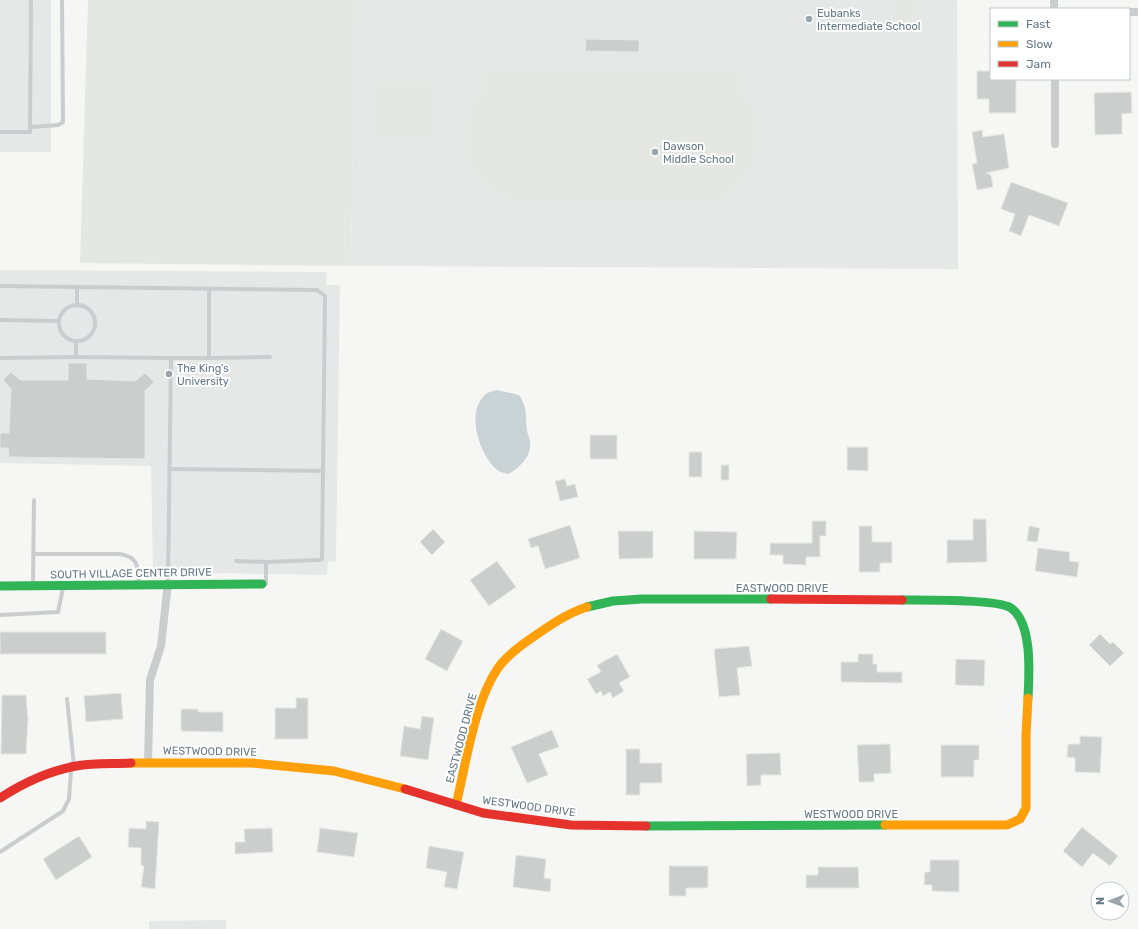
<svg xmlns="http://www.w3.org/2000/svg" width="1138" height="929" viewBox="0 0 1138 929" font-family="Rubik,sans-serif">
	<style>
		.built { fill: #e6e8e8 }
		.green { fill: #e5e8e2 }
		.water { fill: #c9d2d5 }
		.building { fill: #cccece; stroke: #e6e6e5 }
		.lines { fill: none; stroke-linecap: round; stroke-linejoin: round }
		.lane { stroke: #cbcccd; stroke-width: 4 }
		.street { stroke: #cbcccd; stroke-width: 8 }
		.fast { stroke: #30b455; stroke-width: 9 }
		.slow { stroke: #ff9f0a; stroke-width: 9 }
		.jam { stroke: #e5322d; stroke-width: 9 }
		.poi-dot { fill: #98a5ad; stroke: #fff; stroke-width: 1.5 }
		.labels { text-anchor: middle; stroke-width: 4; stroke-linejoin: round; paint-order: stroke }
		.poi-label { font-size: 11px; fill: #667986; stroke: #fff; text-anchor: start }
		.street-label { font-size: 11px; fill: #667986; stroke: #fff }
	</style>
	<rect width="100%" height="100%" fill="#f6f6f5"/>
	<g class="built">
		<rect x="0" y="0" width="51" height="152"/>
		<path d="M355,0H957L958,269L351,266Z"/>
		<path d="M0,270L327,272L326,285H340L336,561L328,562L327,575L153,572L151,466L0,463Z"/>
		<path d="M226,920V929H149V921Z"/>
	</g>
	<g class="green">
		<path d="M88,0H355L351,266L80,263Z"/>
		<path d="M896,0H917L915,23L895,22Z"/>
		<path d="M481,69L743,72L740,94C772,123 758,176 723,196C718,199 710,200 705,201L507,199L481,179L467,156L466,127L468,113L483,92Z"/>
		<path d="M375,83H434V136L374,135Z"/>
	</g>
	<path class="water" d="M497,390L519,395C528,409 525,414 527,430C527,434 530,438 530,442C532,456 520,467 509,474C504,473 499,472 495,468C479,453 466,412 485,395C488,392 493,391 497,390Z"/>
	<g class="building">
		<path d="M586,39L639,40V52L585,51Z"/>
		<path d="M977,71H990V79H1016V113H989V99H977Z"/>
		<path d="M1131,92L1132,113L1122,114V134L1095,135L1094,93Z"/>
		<path d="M982,130L983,137L1004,134L1009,168L986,173L991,175L993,187L977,190L972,164L977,163L972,132Z"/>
		<path d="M1011,182L1068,203L1059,226L1029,215L1021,236L1009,231L1015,214L1001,209Z"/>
		<path d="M68,363H87V379L135,381L145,373L154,382L145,391V459L9,457L8,448H0V433H9L11,389L3,380L11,372L20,380H68Z"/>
		<rect x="590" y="435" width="27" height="24"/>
		<path d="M847,447H868V471L847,470Z"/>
		<rect x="689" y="452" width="13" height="25"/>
		<rect x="721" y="465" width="8" height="15"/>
		<path d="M565,479L567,486L575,484L578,497L560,501L555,481Z"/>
		<path d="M973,519H986L987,562L947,563V540H973Z"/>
		<path d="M812,521H826V536H820V557H806V565L783,564V555H770V543H812Z"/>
		<path d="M570,525L580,558L545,569L538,546L531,548L528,539Z"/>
		<path d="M859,526H872V542H892V563H880V572H859Z"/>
		<path d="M1029,526L1040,528L1037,542L1027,541Z"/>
		<path d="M433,529L445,542L432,555L420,542Z"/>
		<path d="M618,531H653V558L619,559Z"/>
		<path d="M694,531L737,532L736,559H694Z"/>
		<path d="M1038,548L1070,552L1069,561L1079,562L1077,577L1035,571Z"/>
		<path d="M497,561L516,587L489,606L470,580Z"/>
		<path d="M441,629L463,641L447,671L425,659Z"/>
		<rect x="0" y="632" width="106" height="22"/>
		<path d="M1100,634L1110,644L1113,642L1124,653L1110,666L1089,645Z"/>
		<path d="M749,646L752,666L737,668L740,695L719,697L714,649Z"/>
		<path d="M617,654L630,677L619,683L624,691L613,698L610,692L603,696L601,691L596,694L587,679L601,672L597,665Z"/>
		<path d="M858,654H873V664H877V672H902V683L841,682V662H858Z"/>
		<path d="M956,659L985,660L984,686L955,685Z"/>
		<path d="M121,693L123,719L86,722L84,696Z"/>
		<path d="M2,695H26L28,719L26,754H1Z"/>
		<path d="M296,698H308V739H275V708H296Z"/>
		<path d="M181,709H198V712H223V732L181,731Z"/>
		<path d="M422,716L434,718L428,760L400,756L404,726L420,729Z"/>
		<path d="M552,730L559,747L539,754L548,775L527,783L511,747Z"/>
		<path d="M1080,736L1102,737L1100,773L1075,772V758L1067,757L1068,744H1080Z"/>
		<path d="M890,744L891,773L874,774V782H859L857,745Z"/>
		<path d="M941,745H979V760H974V777H941Z"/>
		<path d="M626,749H640V763H662V783H640V795H626Z"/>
		<path d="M780,753L781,775H761V785L747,786L746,754Z"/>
		<path d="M146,821L159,822L155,889L141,887L144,866L141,865V848L128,847L129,828L146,829Z"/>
		<path d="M1082,827L1118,856L1110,866L1093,853L1082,867L1063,851Z"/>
		<path d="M272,828L273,852L235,854V842H245L244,829Z"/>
		<path d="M320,828L358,833L354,857L317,852Z"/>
		<path d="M79,836L92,857L56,880L43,859Z"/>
		<path d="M429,846L464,852L457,889L444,887L447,872L426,868Z"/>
		<path d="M516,855L546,859L544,878L551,879L550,892L513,887Z"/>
		<path d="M930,860H959V892L932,891V885H924L925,872H930Z"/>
		<path d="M669,866H708V888H686V896H669Z"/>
		<path d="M818,867H858L859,888H806V875H818Z"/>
	</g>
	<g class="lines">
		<g class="lane">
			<path d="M30,127L58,125L63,122L62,0"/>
			<path d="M0,132H30L31,0"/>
			<path d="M0,286L77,287"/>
			<circle cx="77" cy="323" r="18"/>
			<path d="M77,306V287L317,290L325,296L322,559L318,560L266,562V584"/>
			<path d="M0,320L59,321"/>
			<path d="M76,341V357L171,358L168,583"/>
			<path d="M0,358L76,357"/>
			<path d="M171,358H209V289"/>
			<path d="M209,358L270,357"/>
			<path d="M170,469L323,471"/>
			<path d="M34,554H120C138,557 138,566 139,583"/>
			<path d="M236,561L266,562"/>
			<path d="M33,584L34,500"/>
			<path d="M0,615L58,612L63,588"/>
			<path d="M67,699L74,766"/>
			<path d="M0,852L63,811L69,799L71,770"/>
		</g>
		<g class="street">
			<path d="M1054,0V9"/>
			<path d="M1129,12H1138"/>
			<path d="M1055,79V144"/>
			<path d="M148,762L150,680L161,646L168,583"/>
		</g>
		<g class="fast">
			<path d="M0,586L262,584"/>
			<path d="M902,600C921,600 999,599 1011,608C1033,624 1029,674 1028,698"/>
			<path d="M587,607L613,601L642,599H771"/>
			<path d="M646,826L885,825"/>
		</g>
		<g class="slow">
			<path d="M131,763H252L334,771L405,789"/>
			<path d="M456,805C466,764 475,697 501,664C511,652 524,643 536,635C552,624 568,613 587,607"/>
			<path d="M885,825H1007L1020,819L1026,808V735L1028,698"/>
		</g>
		<g class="jam">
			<path d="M771,599L902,600"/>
			<path d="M405,789L483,813L571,825L646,826"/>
			<path d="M0,798C23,783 49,771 76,766C94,763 113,764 131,763"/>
		</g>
	</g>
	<g class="poi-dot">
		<circle cx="809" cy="19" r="4"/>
		<circle cx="655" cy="152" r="4"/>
		<circle cx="169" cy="374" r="4"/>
	</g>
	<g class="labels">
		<g class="poi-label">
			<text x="817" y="17">Eubanks<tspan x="817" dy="13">Intermediate School</tspan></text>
			<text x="663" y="150">Dawson<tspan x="663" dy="13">Middle School</tspan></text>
			<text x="177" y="372">The King’s<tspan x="177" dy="13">University</tspan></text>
		</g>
		<g class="street-label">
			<text transform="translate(131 573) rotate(-1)" y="4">SOUTH VILLAGE CENTER DRIVE</text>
			<text x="782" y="592">EASTWOOD DRIVE</text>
			<text transform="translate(461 738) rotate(-75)" y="4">EASTWOOD DRIVE</text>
			<text transform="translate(210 751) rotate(1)" y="4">WESTWOOD DRIVE</text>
			<text transform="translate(529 806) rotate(8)" y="4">WESTWOOD DRIVE</text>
			<text x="851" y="818">WESTWOOD DRIVE</text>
		</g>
	</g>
	<rect x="990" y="8" width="140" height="72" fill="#ffffff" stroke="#c2c9cf"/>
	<rect x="998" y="21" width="20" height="6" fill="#30b455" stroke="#c2c9cf"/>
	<text x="1026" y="28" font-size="12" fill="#667986">Fast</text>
	<rect x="998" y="41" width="20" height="6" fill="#ff9f0a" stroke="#c2c9cf"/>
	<text x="1026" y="48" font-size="12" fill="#667986">Slow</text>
	<rect x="998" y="61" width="20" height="6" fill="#e5322d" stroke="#c2c9cf"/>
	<text x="1026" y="68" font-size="12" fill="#667986">Jam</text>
	<g transform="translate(1110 901) rotate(270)"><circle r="19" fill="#ffffff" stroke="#c2c9cf"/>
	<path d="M0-3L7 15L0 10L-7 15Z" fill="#98a5ad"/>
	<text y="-6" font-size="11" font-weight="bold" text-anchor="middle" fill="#667986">N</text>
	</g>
</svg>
